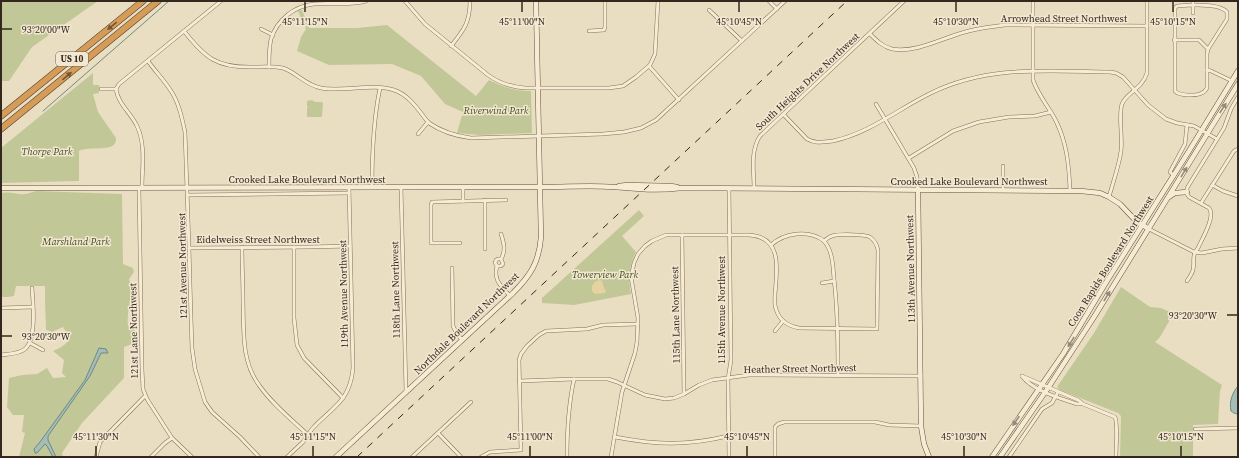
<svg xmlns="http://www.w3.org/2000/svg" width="1239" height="458" viewBox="0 0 1239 458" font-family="'Source Serif 4',serif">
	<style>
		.green { fill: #c2c797 }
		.sand { fill: #e5d2a1 }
		.water { fill: #a4bdb6; stroke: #6c8a83 }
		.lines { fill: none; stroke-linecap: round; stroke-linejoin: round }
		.stream { stroke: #6c8a83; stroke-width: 1 }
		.street-casing { stroke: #83705a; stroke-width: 4 }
		.secondary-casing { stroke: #65513e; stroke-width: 5.5 }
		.highway-casing { stroke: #513e2f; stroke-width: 7 }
		.street { stroke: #f6ecd4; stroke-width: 3 }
		.secondary { stroke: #f6ecd4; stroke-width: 4.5 }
		.highway { stroke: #d59c58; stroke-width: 6 }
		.rail { stroke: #34281e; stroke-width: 1; stroke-dasharray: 7 7; stroke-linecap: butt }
		.oneway { fill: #745635 }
		.oneway2 { fill: #958a79 }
		.ticks { fill: none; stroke: #34281e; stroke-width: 1.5 }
		.labels { text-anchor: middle; stroke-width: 3; stroke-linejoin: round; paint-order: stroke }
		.shield { fill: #f2e8d1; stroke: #6d6254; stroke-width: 1 }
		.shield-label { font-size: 9px; font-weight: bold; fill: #34281e }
		.street-label { font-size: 10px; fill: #34281e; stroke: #f2e8d1 }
		.park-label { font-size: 10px; font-style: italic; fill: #454f26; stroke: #f2e8d1 }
		.ticks-label { font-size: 10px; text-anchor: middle; fill: #34281e; stroke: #f2e8d1; stroke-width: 3; stroke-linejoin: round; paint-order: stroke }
	</style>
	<rect width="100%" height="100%" fill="#eadec2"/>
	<g class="green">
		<path d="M1,1H98L32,47L9,81H1Z"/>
		<path d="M302,10L309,28H357L387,25L476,96L489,80C503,87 515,91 531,91L532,133L479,135L457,133L463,112L445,104L421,76L392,64L329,65L297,51L301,37L306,29L298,11Z"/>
		<path d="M93,73V85H99V93L93,94L98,112L116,138C117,154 89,145 79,151V181L1,183V148Z"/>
		<path d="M312,100L315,102H322L323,103L322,117H307V108L308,107L307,106V101Z"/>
		<path d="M36,191L122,194L123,264L133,268L134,272L129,279C134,295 126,310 128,326L135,329L136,340L132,344L124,347V378L82,423L62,453L63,457H19L25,433L22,432L24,415H13L7,407L9,378L22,375L37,374L47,368L53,378L66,377L62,373L64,360L53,351C60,348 66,345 70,338L63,327L52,332L46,330L45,302V286H16L14,296L8,297H1V193C10,191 17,195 26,194C29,193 33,192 36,191Z"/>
		<path d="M639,210L644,216L622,236L636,252C629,266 628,278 631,294L574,305L542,303V298Z"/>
		<path d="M1121,287L1150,307L1161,308L1170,312L1171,318L1160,337L1155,342L1222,385L1220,391L1218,424L1193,425V457H1120L1121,416L1118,413L1060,390L1057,387L1094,333Z"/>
	</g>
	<path class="sand" d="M600,280L602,281L604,288L606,291L605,293L595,294L592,291C591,285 594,281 600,280Z"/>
	<g class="water">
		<path d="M99,348L106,349L108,353H101L90,376L48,436V440L56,457H53L47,446L45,444L37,453H35L34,449L40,442L85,380Z"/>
		<path d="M1238,386V414C1235,414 1234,413 1231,411C1229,402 1232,393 1238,386Z"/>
	</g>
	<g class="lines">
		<path class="stream" d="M43,111L169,1"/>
		<g class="street-casing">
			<g id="street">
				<path d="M405,1L425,24L488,75C499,83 511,87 525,88H609L623,86L636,77L650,65L655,54L658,1"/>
				<path d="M769,1L777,9"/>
				<path d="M1033,1V80C1038,95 1049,107 1056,121C1067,143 1069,166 1070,190"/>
				<path d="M1177,6C1189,5 1219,3 1227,12V19L1208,49L1207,54V88C1205,91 1205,92 1202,93C1196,96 1179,96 1175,91V8Z"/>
				<path d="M709,10L742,41"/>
				<path d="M1193,13V1"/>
				<path d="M261,29L273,35"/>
				<path d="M184,31C205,58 217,68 253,67C262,67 273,66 283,68C296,72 305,85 321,88C343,92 373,83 394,90C406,94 414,104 421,113C424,117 426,120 429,123C442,132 456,136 471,138L603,134L624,132L641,128L656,120L785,1"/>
				<path d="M589,31L604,30L605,27V1"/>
				<path d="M870,34C876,40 883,47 892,49C917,53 942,38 965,32C978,28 991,27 1005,25L1147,26"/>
				<path d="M1174,40H1199L1208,49"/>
				<path d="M451,46C464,30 470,22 470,1"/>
				<path d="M148,61C155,71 164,80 171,91C179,103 182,118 185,132L189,248L191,318L192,348L195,369L205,402L212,412L240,437L259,457"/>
				<path d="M649,66L679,100"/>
				<path d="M269,67C269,58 269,48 271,39C277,20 294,6 314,4C331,2 349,6 366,1"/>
				<path d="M1207,70L1211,71L1232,81"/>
				<path d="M101,89H116"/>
				<path d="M116,89L119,84L221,1"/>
				<path d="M116,89C118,104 131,113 137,126C146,145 142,168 142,188"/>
				<path d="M876,104L914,168L917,177L918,189"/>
				<path d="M783,114L807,139C816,144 823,142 833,141C870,133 898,109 931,93C988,65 1048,71 1110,72L1116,73L1123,77L1148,105L1166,119L1177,123L1194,126L1217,139"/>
				<path d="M418,134L428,122"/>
				<path d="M909,158L953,131L979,122L1009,117L1035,116L1051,112"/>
				<path d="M1174,176L1170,172L1185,144L1187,125"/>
				<path d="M1212,185L1223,191L1238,196"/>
				<path d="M372,187C372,154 373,121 380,88"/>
				<path d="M401,187L406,391"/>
				<path d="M463,187V201"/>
				<path d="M729,188L731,360L728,379L729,457"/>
				<path d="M754,188C754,171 750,151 760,136L904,1"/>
				<path d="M139,189L142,369L143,389L147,399L172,438L192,457"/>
				<path d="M1003,189V166"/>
				<path d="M188,195L349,193"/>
				<path d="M1109,197C1113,182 1119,166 1121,151C1123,138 1118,116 1122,104C1126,93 1142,89 1147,73V1"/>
				<path d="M485,200V249"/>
				<path d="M1201,203L1234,151L1238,149"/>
				<path d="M1149,229L1194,252L1202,253L1222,249L1238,248"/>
				<path d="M501,234C504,243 506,251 501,259L503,264L501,266H497L495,263L496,260L498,259H501"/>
				<path d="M682,235L684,394"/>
				<path d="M824,241C833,251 833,267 834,279C838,311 838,343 838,375"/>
				<path d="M460,243H431V205L432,202L506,200"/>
				<path d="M242,247C242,265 243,284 243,302C244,330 241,361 259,385C272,404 291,419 308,435"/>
				<path d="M294,247V318L297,345L304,358L343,398"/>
				<path d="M189,248L309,247L350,246"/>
				<path d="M497,266C493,280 501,286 510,296"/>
				<path d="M452,268L453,326L456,332L462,340"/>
				<path d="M1187,281C1189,278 1192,274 1193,270C1195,261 1191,256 1198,248C1202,239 1216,216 1209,208L1189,197L1187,194V188L1224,128L1231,109L1238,97"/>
				<path d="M822,283L834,281"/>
				<path d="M1,308L33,307"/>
				<path d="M775,331L783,321"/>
				<path d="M30,343L43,350"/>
				<path d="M1,355C9,354 19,354 25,349C37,339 33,302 32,288"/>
				<path d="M1022,376C1033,391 1060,398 1077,404H1083L1115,417C1118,423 1116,448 1116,457"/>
				<path d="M1022,376L1078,400L1082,403"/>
				<path d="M519,381L574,379H608L617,382L645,395L665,399L674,398L684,394L699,385L712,380L749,375L921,376"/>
				<path d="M1195,429L1238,428"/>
				<path d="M438,433L461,457"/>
				<path d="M615,437C657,445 686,446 728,436"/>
				<path d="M96,457L100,442L145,396"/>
				<path d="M151,457L165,443L172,438"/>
				<path d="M287,457C292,452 298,447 303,442C306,438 309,433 312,429C332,407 350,402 353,368L349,187"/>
				<path d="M412,457L471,402"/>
				<path d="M481,457L490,452L521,450L519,360L521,354L527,346L539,335L546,331L587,329L603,325L638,324"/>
				<path d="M567,457C567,429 568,407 574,379"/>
				<path d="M611,457L622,392L635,353L637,342L638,318L631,277L634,263L638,254L645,246L652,241L666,235H749C783,237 777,270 775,294C775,299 774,305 776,309C779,320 788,326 799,328L877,329L878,250C877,245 874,240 870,237C864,234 838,234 832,236C828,237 827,239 824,241C809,229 784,233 771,245"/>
				<path d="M775,457V427L778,424L784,422H875L889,425L921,426"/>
				<path d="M1009,457L1042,409L1052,403L1058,392"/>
			</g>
		</g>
		<g class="secondary-casing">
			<g id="secondary">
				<path d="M619,186L627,185L671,186L677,187"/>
				<path d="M1,188L546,187C568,187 591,185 613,187C636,189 658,191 681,188L1081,191L1100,193L1109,197L1120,204L1136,221L1149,229"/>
				<path d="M918,189L921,426L924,444L929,457"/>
				<path d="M1169,197L1175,193L1187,192"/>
				<path d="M336,457L513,293C531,275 539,262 541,237L536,1"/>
				<path d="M992,457L1063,354L1105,284L1189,151L1238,71"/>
				<path d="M1000,457L1048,388L1094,317L1238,84"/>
			</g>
		</g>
		<g class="highway-casing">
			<g id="highway">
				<path d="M1,116L143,1"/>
				<path d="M1,129L158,1"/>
			</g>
		</g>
		<use href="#street" class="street"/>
		<use href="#secondary" class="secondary"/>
		<use href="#highway" class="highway"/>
		<path class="rail" d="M357,457L847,1"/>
	</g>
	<defs><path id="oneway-solid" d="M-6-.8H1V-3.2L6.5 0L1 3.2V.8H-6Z"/></defs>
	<g class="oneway">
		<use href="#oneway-solid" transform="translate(112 26) rotate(141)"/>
		<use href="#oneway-solid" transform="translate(67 76) rotate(-40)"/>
	</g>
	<g class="oneway2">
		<use href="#oneway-solid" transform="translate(1223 108) rotate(-57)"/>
		<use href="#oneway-solid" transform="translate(1184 172) rotate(-59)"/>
		<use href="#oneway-solid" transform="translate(1107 296) rotate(-58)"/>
		<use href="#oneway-solid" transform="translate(1071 342) rotate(122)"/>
		<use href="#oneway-solid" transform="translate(1016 421) rotate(125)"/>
	</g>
	<path class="ticks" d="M305,2V12M522,2V12M739,2V12M956,2V12M1173,2V12M2,29H12M1227,315H1237M2,336H12M96,446V456M313,446V456M530,446V456M747,446V456M964,446V456M1181,446V456"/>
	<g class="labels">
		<rect class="shield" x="56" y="52" width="32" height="14" rx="3"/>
		<g class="shield-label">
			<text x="72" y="62">US 10</text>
		</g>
		<g class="street-label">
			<text x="1064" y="22">Arrowhead Street Northwest</text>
			<text transform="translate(807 81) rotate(-43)" y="4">South Heights Drive Northwest</text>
			<text x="307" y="183">Crooked Lake Boulevard Northwest</text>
			<text x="969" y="185">Crooked Lake Boulevard Northwest</text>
			<text x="258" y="243">Eidelweiss Street Northwest</text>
			<text transform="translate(1110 261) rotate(-58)" y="4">Coon Rapids Boulevard Northwest</text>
			<text transform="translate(182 266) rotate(-91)" y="4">121st Avenue Northwest</text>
			<text transform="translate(910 269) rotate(-91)" y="4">113th Avenue Northwest</text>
			<text transform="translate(395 290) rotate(-91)" y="4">118th Lane Northwest</text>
			<text transform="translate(343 294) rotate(-91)" y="4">119th Avenue Northwest</text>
			<text transform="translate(721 310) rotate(-90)" y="4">115th Avenue Northwest</text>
			<text transform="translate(675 315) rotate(-91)" y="4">115th Lane Northwest</text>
			<text transform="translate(466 323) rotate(-44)" y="4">Northdale Boulevard Northwest</text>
			<text transform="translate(133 331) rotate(-91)" y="4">121st Lane Northwest</text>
			<text transform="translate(800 368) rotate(-1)" y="4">Heather Street Northwest</text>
		</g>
		<g class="park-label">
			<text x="496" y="114">Riverwind Park</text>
			<text x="47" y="155">Thorpe Park</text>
			<text x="76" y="245">Marshland Park</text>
			<text x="605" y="278">Towerview Park</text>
		</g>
	</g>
	<g class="ticks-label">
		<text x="305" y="25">45°11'15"N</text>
		<text x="522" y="25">45°11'00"N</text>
		<text x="739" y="25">45°10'45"N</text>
		<text x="956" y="25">45°10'30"N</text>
		<text x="1173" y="25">45°10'15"N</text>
		<text x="46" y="33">93°20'00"W</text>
		<text x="1193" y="319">93°20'30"W</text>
		<text x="46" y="340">93°20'30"W</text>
		<text x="96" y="440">45°11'30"N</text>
		<text x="313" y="440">45°11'15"N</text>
		<text x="530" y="440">45°11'00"N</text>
		<text x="747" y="440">45°10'45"N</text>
		<text x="964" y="440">45°10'30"N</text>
		<text x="1181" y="440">45°10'15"N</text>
	</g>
	<rect width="1239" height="458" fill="none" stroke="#34281e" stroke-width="4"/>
</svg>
